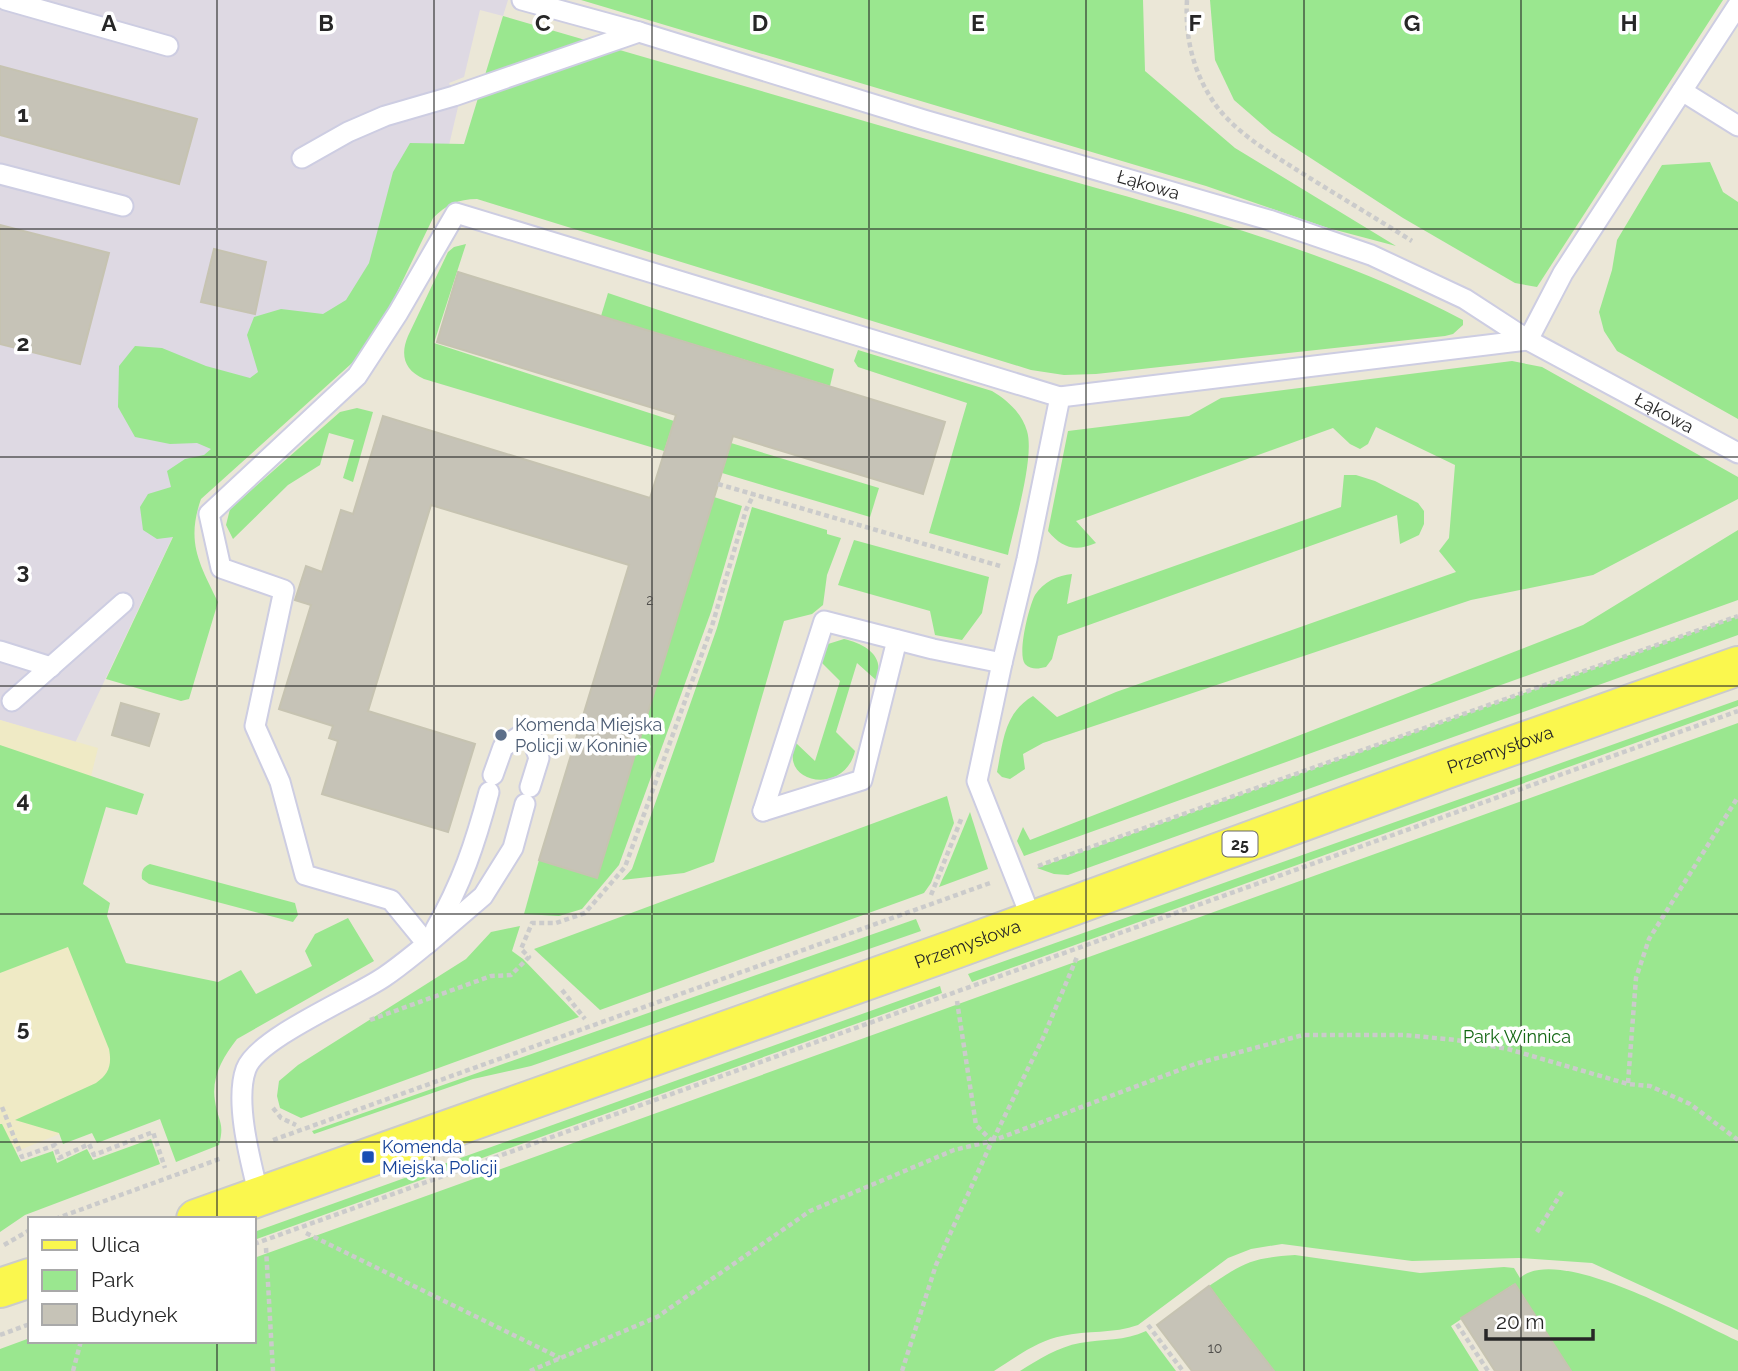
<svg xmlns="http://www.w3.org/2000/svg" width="1738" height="1371" viewBox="0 0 1738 1371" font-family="Raleway,sans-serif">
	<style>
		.industrial { fill: #ded9e3 }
		.education { fill: #efeac5 }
		.green { fill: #9ae78f }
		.building { fill: #c6c3b7; stroke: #c6c3b1; stroke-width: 2 }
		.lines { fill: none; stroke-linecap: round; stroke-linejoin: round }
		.lane-casing { stroke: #cdcde2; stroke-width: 23 }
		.primary-casing { stroke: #cbcbcb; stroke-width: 42 }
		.path { stroke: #cbcbcb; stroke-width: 4.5; stroke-dasharray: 5 3.5; stroke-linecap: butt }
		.lane { stroke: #fff; stroke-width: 19 }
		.primary { stroke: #faf74e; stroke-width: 38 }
		.grid { fill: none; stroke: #272727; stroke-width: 2; stroke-opacity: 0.55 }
		.service-dot { fill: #5c6f8a; stroke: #fff; stroke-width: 2.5 }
		.transit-dot { fill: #1a4fb4; stroke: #fff; stroke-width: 2.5 }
		.labels { text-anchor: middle; stroke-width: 7; stroke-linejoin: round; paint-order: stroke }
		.number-label { font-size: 14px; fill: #4f4e4b }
		.shield { fill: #fff; stroke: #686868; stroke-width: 2 }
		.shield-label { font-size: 16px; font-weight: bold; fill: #272727 }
		.street-label { font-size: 18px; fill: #272727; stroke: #fff }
		.service-label { font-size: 18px; fill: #4e5e75; stroke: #fff; text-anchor: start }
		.park-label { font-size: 18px; fill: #146815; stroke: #fff }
		.transit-label { font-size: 18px; fill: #164399; stroke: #fff; text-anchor: start }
		.grid-label { font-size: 23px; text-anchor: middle; font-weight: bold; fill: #272727; stroke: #fff; stroke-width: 7; stroke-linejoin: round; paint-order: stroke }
	</style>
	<rect width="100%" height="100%" fill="#ebe7d7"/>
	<path class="industrial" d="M0,0H508L503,16L480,10L464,77L449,83L458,107L433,213L192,496L75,743L0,720Z"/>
	<path class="education" d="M0,720L98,748L68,869L156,1095L0,1158Z"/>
	<g class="green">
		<path d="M581,0H1143L1145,71L1235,148L1396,246L1328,228L1206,186Z"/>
		<path d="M1210,0H1723L1537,287L1515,283L1403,218L1272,133L1234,100L1215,60Z"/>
		<path d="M503,16C682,68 861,120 1040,172C1184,213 1331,250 1463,320V325L1453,334L1445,336L1096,374L1064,375L1031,370L477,199C458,199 446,205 433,218L371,346L201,499C186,542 199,563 218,602L189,699L181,701L106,679L173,537L157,539L143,530L140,507L148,494L171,487L167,471L185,459L204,455L211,449L197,443L170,444L135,437L118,407L119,366L135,346L162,348L206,366L250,378L258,372L247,335L254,317L281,309L323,314L346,300L369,263L393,172L410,143L464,144Z"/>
		<path d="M1710,162L1723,192L1738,202V419L1617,351L1604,331L1599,312L1612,270L1617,240L1662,165Z"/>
		<path d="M466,244L434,343L674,421L664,451L424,379C404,370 400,355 408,336L448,252L454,247Z"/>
		<path d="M608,293L834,369L830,386L601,316Z"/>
		<path d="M858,350L992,391C1007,400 1022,413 1027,431C1035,457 1014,526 1008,555L929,533L967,403L858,367L854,361Z"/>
		<path d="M1512,361L1542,367L1738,477V499L1593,575L1471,600L1043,743L1023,754L1025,769L1010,779L1002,777L997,772C1003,742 1004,713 1033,696L1057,717L1116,692L1456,572L1439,551L1449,538L1455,465L1376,427L1368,444L1360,449L1350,444L1333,428L1076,521L1096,543C1075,552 1062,548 1048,531L1068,431L1189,416L1221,398Z"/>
		<path d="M357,408L373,412L353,482L343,478L354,440L329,433L320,465L288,485L233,539L226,525L230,509L340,412Z"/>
		<path d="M731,443L879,488L870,517L722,473Z"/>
		<path d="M1344,475H1356L1375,481L1418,503L1424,511V524L1419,535L1400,544L1397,515L1058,636L1052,659L1046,667C1038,669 1031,670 1025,664C1017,654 1029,606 1035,595C1043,582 1058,575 1072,574L1067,604L1341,507Z"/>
		<path d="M714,497L742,506L711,612L619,865L582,909L559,916L524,914L539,860Z"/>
		<path d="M752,507L827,530V534L841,538L827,575L823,605L812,614L784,621L714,862L684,873L622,880L632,869L717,628Z"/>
		<path d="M1738,530V600L1024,856L1017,841L1023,827L1030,840L1583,625Z"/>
		<path d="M854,540L989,577L982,613L962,640L935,635L930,611L838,585Z"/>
		<path d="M1738,616V635L1068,875L1054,874L1037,868Z"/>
		<path d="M844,639C865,644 886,656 876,680L857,663L836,732L855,751C844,797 777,783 796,743L815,761L840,681L820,661L828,644Z"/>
		<path d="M1738,700V706L972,982L968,974Z"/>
		<path d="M1738,723V1330L1592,1263L1519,1258L1412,1261L1282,1244L1251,1249L1228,1258L1138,1325C1114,1334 1087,1330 1062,1336C1039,1340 1014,1358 994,1371H0V1349L30,1338V1341H254V1258Z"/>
		<path d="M0,745L144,794L137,815L106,807L83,884L110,903L107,916L126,963L218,982L241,970L256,994L312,966L305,951L315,934L348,918L374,961L237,1039C223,1057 211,1077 215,1101C218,1122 225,1122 219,1145L176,1162L160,1119L97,1143L92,1133L63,1144L59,1133L15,1120L96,1083C109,1074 112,1065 109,1049L68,947L0,973Z"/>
		<path d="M947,796L954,823L931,883L924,893L600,1010L534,949Z"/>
		<path d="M970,812L988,869L939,887Z"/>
		<path d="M150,864L295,903L298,915L293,922L149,884L142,879C141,871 143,867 150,864Z"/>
		<path d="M916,919L921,931L531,1066L473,1079L314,1134L312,1131Z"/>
		<path d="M520,926L512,951L523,959L579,1017L301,1118L280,1108L277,1096L279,1081L298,1065L466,959L491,932Z"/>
		<path d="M940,986L942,993L254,1240V1232Z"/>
		<path d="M0,1124H2L21,1162L53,1151L57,1163L87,1149L93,1160L151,1139L160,1164L25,1215L0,1232Z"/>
		<path d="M1295,1255L1420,1273L1504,1267L1514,1268L1520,1278C1558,1243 1696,1322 1738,1341V1371H1571L1514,1284L1451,1326L1479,1371H1274L1209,1286C1245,1262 1251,1258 1295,1255Z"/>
		<path d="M1146,1331L1176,1371H1020C1039,1359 1058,1347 1080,1343C1103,1339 1125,1341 1146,1331Z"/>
	</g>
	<g class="building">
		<path d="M0,66L197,119L179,184L0,135Z"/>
		<path d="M0,225L109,253L80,364L0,344Z"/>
		<path d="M214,249L266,262L255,314L201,302Z"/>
		<path d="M458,272L945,422L923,494L733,436L597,878L539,860L629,565L431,505L368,711L475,744L448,832L322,794L338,741L329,738L333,726L279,709L311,605L295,600L306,566L322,572L341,510L353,514L383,416L650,498L676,415L437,342Z"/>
		<path d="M121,703L159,714L149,746L112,735Z"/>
		<path d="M1515,1284L1571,1371H1495L1461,1318Z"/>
		<path d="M1209,1286L1225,1308L1274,1371H1192L1157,1325Z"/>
	</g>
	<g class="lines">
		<g class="lane-casing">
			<g id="lane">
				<path d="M6,0L168,46"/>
				<path id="s1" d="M522,0L639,32L924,120L1269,220L1371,255L1465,299L1528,340L1738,453"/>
				<path d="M1682,91L1738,126"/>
				<path d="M302,158L348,132L385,116L454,96L639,32"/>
				<path d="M0,174L123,206"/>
				<path d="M0,651L51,667"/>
				<path d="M12,701L123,603"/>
				<path d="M493,775L503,747L529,730L539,758L530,787"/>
				<path d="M763,811L824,621L933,649L1002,663"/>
				<path d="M763,811L862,780L897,640"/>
				<path d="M1032,920L977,781L1002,663L1027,559L1060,397L1528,340L1563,273L1738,5"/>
				<path d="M435,930C462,883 475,844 489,792"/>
				<path d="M427,944L483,896L513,848L525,804"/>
				<path d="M259,1196C251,1163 234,1102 246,1069C257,1038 355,997 384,977C399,967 413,955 427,944L391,900L305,875L280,782L255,726L284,590L221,568L209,514L357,376L398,313L456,213L1060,397"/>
			</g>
		</g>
		<g class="primary-casing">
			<g id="primary">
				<path id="s2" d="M196,1219L955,949L1449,768L1738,666"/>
				<path d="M0,1288L30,1278"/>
			</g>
		</g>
		<g class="path">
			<path d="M1187,0C1185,35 1192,68 1211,98C1230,129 1267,151 1297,170C1335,194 1374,217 1412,241"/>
			<path d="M718,484L1000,566"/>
			<path d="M1038,866L1738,616"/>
			<path d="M931,895L962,817"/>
			<path d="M562,990L585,1019"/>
			<path d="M370,1020L491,976L511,975L529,957L521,949L532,923H556L585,913L625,867L712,626L746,510L754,494"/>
			<path d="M1628,1083L1636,978L1649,939L1738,797"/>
			<path d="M2,1107L22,1157L55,1145L59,1158L89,1144L94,1155L153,1132L165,1168"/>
			<path d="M273,1108L281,1118L296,1125"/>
			<path d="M273,1140L990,883"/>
			<path d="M993,1140L1043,1038L1077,957"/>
			<path d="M55,1219L222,1158"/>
			<path d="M1537,1232L1563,1190"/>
			<path d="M306,1233L560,1358"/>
			<path d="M254,1244L1738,711"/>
			<path d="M4,1245L30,1230"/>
			<path d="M266,1248L273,1371"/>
			<path d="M1457,1324L1488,1371"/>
			<path d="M1148,1325L1183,1371"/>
			<path d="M0,1335L30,1324"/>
			<path d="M73,1371L81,1341"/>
			<path d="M530,1371L657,1317L810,1211L954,1150L992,1141L1195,1064L1303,1035H1405L1456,1040L1508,1049L1628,1084L1650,1086L1690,1104L1738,1140"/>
			<path d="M902,1371L936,1265L992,1141L976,1125L957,1001"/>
		</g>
		<use href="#lane" class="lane"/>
		<use href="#primary" class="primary"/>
	</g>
	<path class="grid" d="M217,0V1219M434,0V1371M652,0V1371M869,0V1371M1086,0V1371M1304,0V1371M1521,0V1371M0,229H1738M0,457H1738M0,686H1738M0,914H1738M0,1142H1738M217,1341V1371"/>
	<circle class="service-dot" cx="501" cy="735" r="7"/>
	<rect class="transit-dot" x="361" y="1150" width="14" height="14" rx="3.5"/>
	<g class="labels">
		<g class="number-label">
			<text x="650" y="605">2</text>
			<text x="1215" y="1353">10</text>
		</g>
		<rect class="shield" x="1222.5" y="831.5" width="35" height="25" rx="5"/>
		<g class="shield-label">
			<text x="1240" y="850">25</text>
		</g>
		<g class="street-label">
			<text dy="6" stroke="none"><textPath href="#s1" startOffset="653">Łąkowa</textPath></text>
			<text dy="6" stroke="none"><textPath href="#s1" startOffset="1220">Łąkowa</textPath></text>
			<text dy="6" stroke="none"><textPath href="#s2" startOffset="1386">Przemysłowa</textPath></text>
			<text dy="6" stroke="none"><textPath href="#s2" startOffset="819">Przemysłowa</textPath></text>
		</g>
		<g class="service-label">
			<text x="515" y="731">Komenda Miejska<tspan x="515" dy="21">Policji w Koninie</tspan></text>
		</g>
		<g class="park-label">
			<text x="1517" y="1043">Park Winnica</text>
		</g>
		<g class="transit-label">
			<text x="382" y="1153">Komenda<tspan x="382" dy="21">Miejska Policji</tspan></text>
		</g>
	</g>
	<g class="grid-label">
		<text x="109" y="31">A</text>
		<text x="326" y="31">B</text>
		<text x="543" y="31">C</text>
		<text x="760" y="31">D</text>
		<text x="978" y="31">E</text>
		<text x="1195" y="31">F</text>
		<text x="1412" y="31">G</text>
		<text x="1629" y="31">H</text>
		<text x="23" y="122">1</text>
		<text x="23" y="351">2</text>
		<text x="23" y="579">3</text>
		<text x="23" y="808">4</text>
		<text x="23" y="1036">5</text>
	</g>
	<rect x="28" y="1217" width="228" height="126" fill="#ffffff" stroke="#a9a9a9" stroke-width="2"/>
	<rect x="42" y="1240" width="35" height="10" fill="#faf74e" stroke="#a9a9a9" stroke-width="2"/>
	<text x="91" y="1252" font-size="21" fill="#272727">Ulica</text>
	<rect x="42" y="1270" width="35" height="21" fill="#9ae78f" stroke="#a9a9a9" stroke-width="2"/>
	<text x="91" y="1287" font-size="21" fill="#272727">Park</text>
	<rect x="42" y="1304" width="35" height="21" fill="#c6c3b7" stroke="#a9a9a9" stroke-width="2"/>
	<text x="91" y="1322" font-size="21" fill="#272727">Budynek</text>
	<path d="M1486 1329v10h107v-10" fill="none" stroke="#272727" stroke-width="3.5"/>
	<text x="1496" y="1329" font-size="21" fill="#272727" stroke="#ffffff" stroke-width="5" paint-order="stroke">20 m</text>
</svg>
